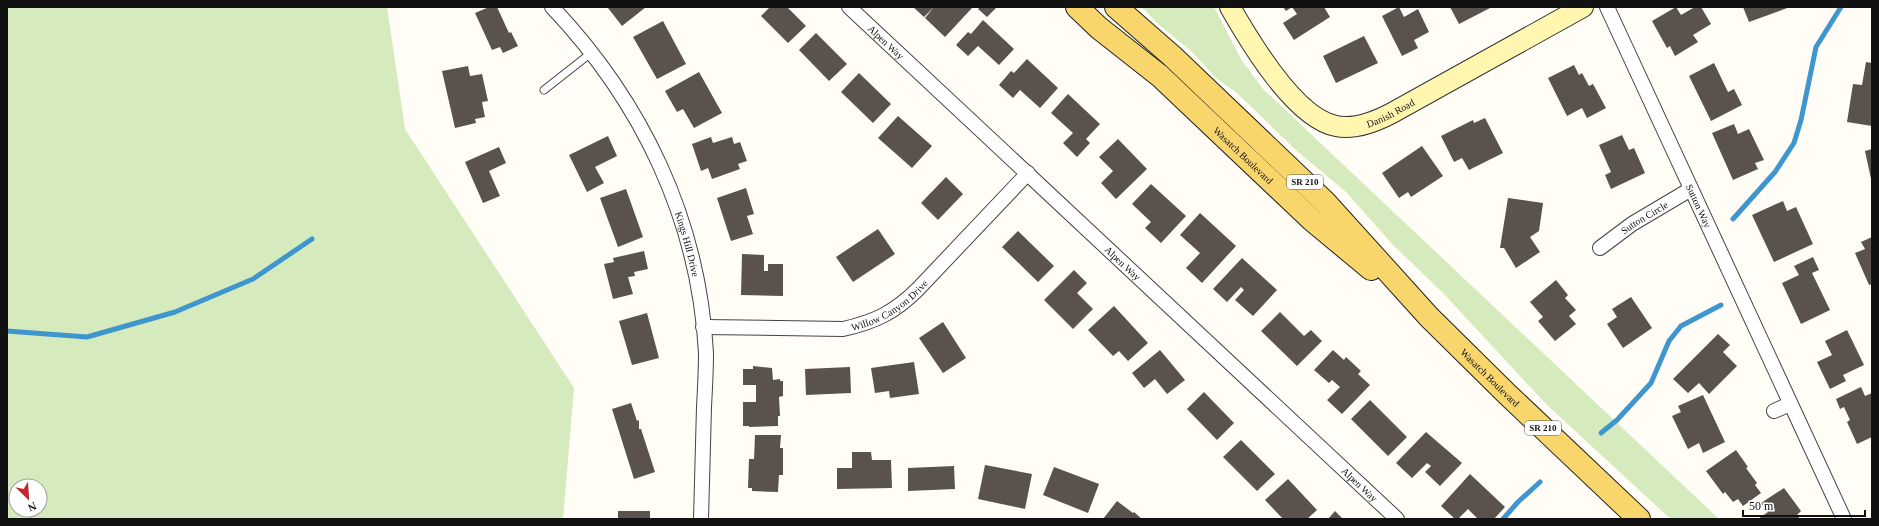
<svg xmlns="http://www.w3.org/2000/svg" width="1879" height="526" viewBox="0 0 1879 526" font-family="Georgia,serif">
	<style>
		.green { fill: #d5ebbd; fill-rule: evenodd }
		.lines { fill: none; stroke-linecap: round; stroke-linejoin: round }
		.stream { stroke: #3f96cf; stroke-width: 5 }
		.building { fill: #5a524d }
		.lane-casing { stroke: #444; stroke-width: 9 }
		.street-casing { stroke: #444; stroke-width: 16 }
		.secondary-casing { stroke: #333; stroke-width: 22 }
		.primary-casing { stroke: #222; stroke-width: 24 }
		.lane { stroke: #fff; stroke-width: 7 }
		.street { stroke: #fff; stroke-width: 14 }
		.secondary { stroke: #fff6b0; stroke-width: 20 }
		.primary { stroke: #f9d66b; stroke-width: 22 }
		.labels { text-anchor: middle; stroke-width: 4; stroke-linejoin: round; paint-order: stroke }
		.shield { fill: #fff; stroke: #585858; stroke-width: 1 }
		.shield-label { font-size: 9px; font-weight: bold; fill: #111 }
		.street-label { font-size: 10px; fill: #111; stroke: #fff }
	</style>
	<rect width="100%" height="100%" fill="#fffdf5"/>
	<g class="green">
		<path d="M7,7H387L405,129L574,388L563,519H7ZM16,486H40V510H16Z"/>
		<path d="M1142,7H1214L1242,61L1263,89L1719,519H1671L1664,513L1547,405L1443,293L1393,245L1346,192L1297,151L1237,93L1216,78L1191,51L1157,23Z"/>
	</g>
	<g class="lines">
		<g class="stream">
			<path d="M1733,219L1775,172L1794,143L1801,120L1816,47L1841,7"/>
			<path d="M7,331L87,337L175,312L253,279L312,239"/>
			<path d="M1601,433L1617,420L1651,383L1669,341L1681,326L1721,305"/>
			<path d="M1503,519L1518,502L1540,482"/>
		</g>
	</g>
	<g class="building">
		<path d="M489,7H497L509,33L511,32L518,46L503,53L500,47L492,50L475,13Z"/>
		<path d="M609,7H646L622,26L608,8Z"/>
		<path d="M770,7H787L806,26L788,43L761,16Z"/>
		<path d="M913,7H971L972,8L945,37L925,18L934,7L924,17Z"/>
		<path d="M980,7H997L987,17L978,9Z"/>
		<path d="M1283,7H1324L1330,17L1294,40L1283,23L1297,14L1292,7L1286,11Z"/>
		<path d="M1399,7L1404,17L1418,9L1429,32L1414,40L1418,48L1402,56L1382,16Z"/>
		<path d="M1450,7H1492L1459,24Z"/>
		<path d="M1676,7L1681,15L1695,7H1701L1711,24L1693,35L1698,42L1675,56L1670,46L1667,48L1652,21Z"/>
		<path d="M1743,7H1790L1749,22Z"/>
		<path d="M983,20L1014,49L999,65L978,46L968,56L956,45L968,32L971,34Z"/>
		<path d="M663,21L686,64L657,79L633,37Z"/>
		<path d="M816,33L847,64L829,81L799,50Z"/>
		<path d="M1364,36L1378,63L1336,83L1323,56Z"/>
		<path d="M1027,59L1058,88L1040,108L1020,90L1013,98L999,85L1011,71L1014,73Z"/>
		<path d="M1866,62L1872,63V126L1847,122L1853,84L1862,85Z"/>
		<path d="M1714,63L1728,92L1734,89L1742,105L1711,121L1689,76Z"/>
		<path d="M1574,65L1579,75L1582,73L1589,86L1593,84L1606,108L1587,118L1582,108L1567,116L1548,78Z"/>
		<path d="M468,66L470,76L482,74L488,101L482,102L485,117L475,119L476,123L455,128L442,71Z"/>
		<path d="M699,72L722,113L694,128L683,109L677,112L665,91Z"/>
		<path d="M859,73L891,104L873,123L841,92Z"/>
		<path d="M1068,94L1100,124L1086,139L1090,143L1077,157L1063,143L1073,133L1051,113Z"/>
		<path d="M898,116L932,146L912,168L878,138Z"/>
		<path d="M1485,118L1503,153L1469,170L1462,158L1454,162L1441,136L1473,120L1474,123Z"/>
		<path d="M1734,124L1738,134L1749,129L1764,160L1755,163L1758,169L1733,180L1712,133Z"/>
		<path d="M1622,135L1629,150L1634,148L1645,173L1611,189L1605,175L1611,172L1599,145Z"/>
		<path d="M608,136L617,156L595,167L604,183L587,192L569,155Z"/>
		<path d="M711,137L713,143L732,137L734,144L740,142L747,161L738,164L740,169L712,179L708,168L701,171L692,144Z"/>
		<path d="M1118,139L1147,169L1116,199L1101,183L1113,171L1099,157Z"/>
		<path d="M1422,146L1443,176L1411,197L1408,192L1399,198L1382,173Z"/>
		<path d="M499,147L506,163L489,171L500,196L483,203L465,162Z"/>
		<path d="M1872,149V179H1871L1865,151Z"/>
		<path d="M946,177L963,194L938,220L921,203Z"/>
		<path d="M1151,184L1186,216L1161,243L1145,228L1151,222L1132,204Z"/>
		<path d="M746,188L754,214L747,216L753,234L731,241L717,198Z"/>
		<path d="M626,189L643,237L618,247L600,198Z"/>
		<path d="M1508,198L1543,203L1539,231L1530,237L1540,252L1516,268L1504,248H1500Z"/>
		<path d="M1783,201L1787,211L1796,207L1813,244L1774,262L1752,215Z"/>
		<path d="M1200,213L1236,246L1202,283L1186,268L1200,253L1180,235Z"/>
		<path d="M878,229L895,254L853,282L836,257Z"/>
		<path d="M1018,231L1054,266L1038,282L1002,247Z"/>
		<path d="M1872,237V284L1869,285L1855,253L1865,249L1861,242Z"/>
		<path d="M644,251L648,269L634,272L635,276L628,277L633,294L613,299L604,264L614,262L613,258Z"/>
		<path d="M742,254L764,255V271H768V264H783V296L741,295Z"/>
		<path d="M1813,257L1819,270L1812,273L1830,310L1801,324L1782,283L1799,275L1794,266Z"/>
		<path d="M1242,258L1277,290L1253,316L1235,300L1244,290L1241,287L1227,302L1213,289Z"/>
		<path d="M1074,270L1087,283L1077,293L1093,309L1073,329L1044,300Z"/>
		<path d="M1556,280L1568,295L1565,298L1576,310L1569,316L1576,324L1555,341L1538,321L1543,317L1530,302Z"/>
		<path d="M1631,297L1652,328L1623,348L1607,324L1617,317L1612,309Z"/>
		<path d="M1114,306L1148,343L1128,361L1119,351L1113,356L1088,330Z"/>
		<path d="M1280,312L1304,336L1311,330L1322,341L1297,366L1261,331Z"/>
		<path d="M647,313L659,358L632,365L619,321Z"/>
		<path d="M943,322L966,358L943,373L919,338Z"/>
		<path d="M1847,330L1864,365L1843,375L1846,381L1830,389L1817,362L1832,355L1825,341Z"/>
		<path d="M1718,334L1730,345L1723,352L1737,366L1709,394L1699,383L1688,393L1673,379Z"/>
		<path d="M1160,350L1185,380L1167,394L1155,379L1144,388L1132,373Z"/>
		<path d="M1333,350L1344,360L1346,357L1361,371L1358,374L1370,385L1342,414L1327,400L1340,387L1332,380L1329,383L1314,370Z"/>
		<path d="M914,362L919,394L890,398L889,391L875,393L871,368Z"/>
		<path d="M753,366L772,368L773,380L780,379V381H783V396L779,397L780,416H778V426L749,427V426H743V402H756V385H743V369H753Z"/>
		<path d="M850,367L851,393L806,395L805,369Z"/>
		<path d="M1861,387L1865,396L1872,393V437L1857,444L1847,422L1850,420L1844,407L1840,409L1836,399Z"/>
		<path d="M1204,392L1234,423L1217,440L1187,409Z"/>
		<path d="M1703,395L1725,442L1703,453L1699,443L1688,449L1672,416L1681,412L1678,406Z"/>
		<path d="M1370,400L1407,437L1388,456L1351,419Z"/>
		<path d="M631,403L637,421L639,420V429H641L655,472L634,479L612,409Z"/>
		<path d="M1426,432L1462,463L1440,486L1425,472L1431,466L1427,463L1412,478L1396,463Z"/>
		<path d="M755,435H781L780,448H783V475H779L778,492L752,491V488H748L749,459H754Z"/>
		<path d="M1241,440L1275,474L1257,491L1223,457Z"/>
		<path d="M1736,450L1748,467L1746,468L1757,483L1755,485L1761,493L1743,506L1738,499L1733,502L1725,492L1723,494L1706,471Z"/>
		<path d="M852,452H871L872,460H891L892,488L837,489V468H852Z"/>
		<path d="M985,465L1032,474L1025,509L978,499Z"/>
		<path d="M954,466L955,489L908,491V468Z"/>
		<path d="M1054,467L1099,484L1088,513L1043,495Z"/>
		<path d="M1470,474L1505,507L1494,519H1478L1468,509L1458,519H1455L1441,506Z"/>
		<path d="M1288,479L1317,510L1307,519H1283L1265,500Z"/>
		<path d="M1784,488L1801,511L1797,515L1800,519H1758L1768,512L1761,503Z"/>
		<path d="M1117,501L1133,513L1134,512L1142,519H1103Z"/>
		<rect x="618" y="511" width="32" height="8"/>
		<path d="M1335,511L1343,519H1328Z"/>
	</g>
	<g class="lines">
		<g class="lane-casing">
			<path id="lane" d="M544,90L591,53"/>
		</g>
		<g class="street-casing">
			<g id="street">
				<path id="s1" d="M552,7C642,102 699,220 706,353C706,371 705,389 704,407C703,444 702,482 701,519"/>
				<path id="s2" d="M849,7L1397,519"/>
				<path id="s3" d="M1607,7L1844,519"/>
				<path id="s4" d="M1600,248L1632,224L1691,189"/>
				<path id="s5" d="M703,327L843,329C875,322 895,312 918,289L1028,173"/>
				<path d="M1774,411L1790,404"/>
			</g>
		</g>
		<g class="secondary-casing">
			<g id="secondary">
				<path id="s6" d="M1230,7C1250,42 1295,118 1336,126C1355,130 1375,122 1392,113L1583,7"/>
			</g>
		</g>
		<g class="primary-casing">
			<g id="primary">
				<path id="s7" d="M1077,7L1099,28L1160,76L1312,220L1371,269"/>
				<path id="s8" d="M1116,7L1172,56L1326,203L1429,317L1507,394L1639,519"/>
			</g>
		</g>
		<use href="#lane" class="lane"/>
		<use href="#street" class="street"/>
		<use href="#secondary" class="secondary"/>
		<use href="#primary" class="primary"/>
	</g>
	<g class="labels">
		<g class="shield">
			<rect x="1287" y="175" width="36" height="14" rx="3"/>
			<rect x="1525" y="421" width="36" height="14" rx="3"/>
		</g>
		<g class="shield-label">
			<text x="1305" y="185">SR 210</text>
			<text x="1543" y="431">SR 210</text>
		</g>
		<g class="street-label">
			<text dy="4" stroke="none"><textPath href="#s2" startOffset="51">Alpen Way</textPath></text>
			<text dy="4" stroke="none"><textPath href="#s6" startOffset="220">Danish Road</textPath></text>
			<text dy="4" stroke="none"><textPath href="#s7" startOffset="223">Wasatch Boulevard</textPath></text>
			<text dy="4" stroke="none"><textPath href="#s3" startOffset="219">Sutton Way</textPath></text>
			<text dy="4" stroke="none"><textPath href="#s4" startOffset="54">Sutton Circle</textPath></text>
			<text dy="4" stroke="none"><textPath href="#s1" startOffset="276">Kings Hill Drive</textPath></text>
			<text dy="4" stroke="none"><textPath href="#s2" startOffset="375">Alpen Way</textPath></text>
			<text dy="4" stroke="none"><textPath href="#s5" startOffset="193">Willow Canyon Drive</textPath></text>
			<text dy="4" stroke="none"><textPath href="#s8" startOffset="527">Wasatch Boulevard</textPath></text>
			<text dy="4" stroke="none"><textPath href="#s2" startOffset="699">Alpen Way</textPath></text>
		</g>
	</g>
	<rect width="1879" height="526" fill="none" stroke="#111111" stroke-width="16"/>
	<g transform="translate(28 498) rotate(155)"><circle r="19" fill="#ffffff" stroke="#a0a0a0"/>
	<path d="M0-3L7 15L0 10L-7 15Z" fill="#c4262e"/>
	<text y="-6" font-size="11" font-weight="bold" text-anchor="middle" fill="#111111">N</text>
	</g>
	<path d="M1743 510v6h122v-6" fill="none" stroke="#111111" stroke-width="2"/>
	<text x="1749" y="510" font-size="12" fill="#111111" stroke="#ffffff" stroke-width="3" paint-order="stroke">50 m</text>
</svg>
